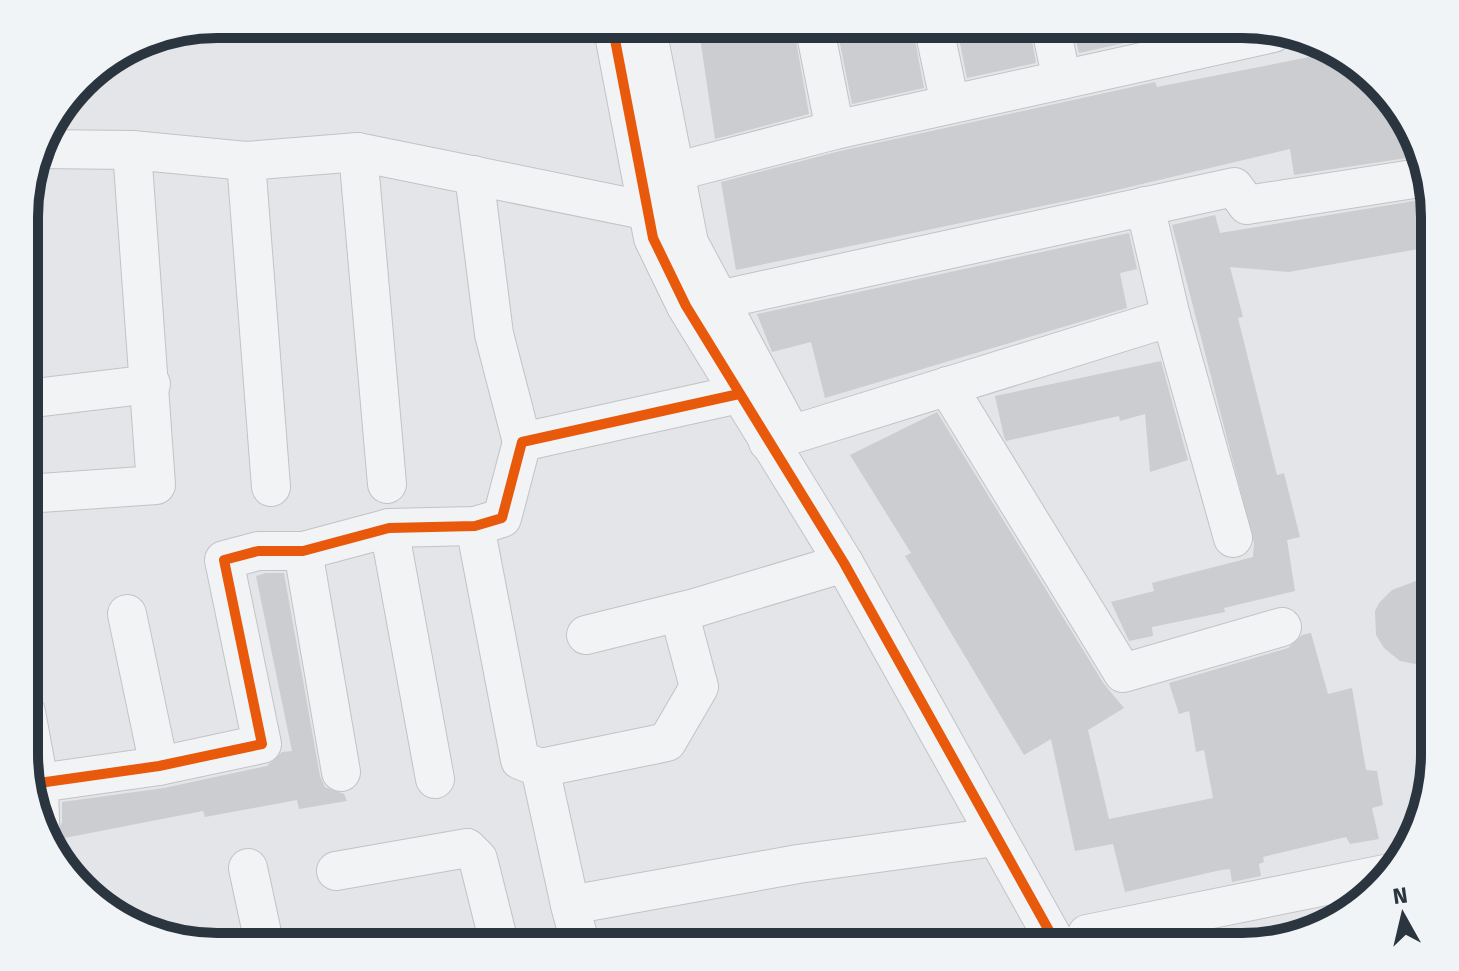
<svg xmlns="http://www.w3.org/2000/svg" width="1459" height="971" viewBox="0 0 1459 971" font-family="'Fira Sans',sans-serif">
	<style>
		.building { fill: #cbcdd0 }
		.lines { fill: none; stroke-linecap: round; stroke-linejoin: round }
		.minor-casing { stroke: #c1c3c6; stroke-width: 40 }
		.minor { stroke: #f2f3f5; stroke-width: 38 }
		.cycleway-casing { stroke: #f1f4f6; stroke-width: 15 }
		.cycleway { stroke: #e8590c; stroke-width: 10 }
		.rim { fill: none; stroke: #2b353f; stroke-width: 10 }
	</style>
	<rect width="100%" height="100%" fill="#e3e5e8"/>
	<g class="building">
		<path d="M698,24H793L809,114L715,139Z"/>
		<path d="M836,24H912L924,88L852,104Z"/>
		<path d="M956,24H1029L1036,63L967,78Z"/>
		<path d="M1072,24H1212L1079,53Z"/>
		<path d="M1335,52L1350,57L1409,121L1420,156L1294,175L1290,149L1100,194L736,270L721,182L840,151L1155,82L1157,87Z"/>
		<path d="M1432,198L1435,246L1289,272L1230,267L1243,317L1238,318L1277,475L1284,473L1300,537L1287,540L1295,591L1224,608L1225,612L1152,627L1153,636L1129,641L1111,602L1154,591L1152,583L1253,557L1254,543L1172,225L1215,215L1220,233Z"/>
		<path d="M1129,233L1137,269L1120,273L1127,308L825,398L811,342L772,352L757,314Z"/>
		<path d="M1161,361L1188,460L1150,472L1145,414L1120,421L1119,416L1006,441L1004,437L995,396Z"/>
		<path d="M937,412L1104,684L1124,708L1088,730L1109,819L1213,798L1204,750L1196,752L1189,711L1179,714L1169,683L1288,648L1302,635L1311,633L1328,694L1352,688L1366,770L1377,771L1383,805L1372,808L1379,839L1350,844L1346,837L1263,857L1264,862L1259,864L1261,876L1232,882L1230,869L1221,870L1125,892L1113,844L1075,851L1051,739L1024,755L905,556L911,553L850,455Z"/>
		<path d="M266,573H284L320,776L325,787L344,794L347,801L299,809L297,800L205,817L203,811L54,840L62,822V802L164,788L267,766L282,752L292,751L256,576Z"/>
		<path d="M1416,581L1435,583V668L1400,661L1384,648L1376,635L1375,611L1379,603L1392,590Z"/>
	</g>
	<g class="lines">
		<g class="minor-casing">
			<g id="minor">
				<path d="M612,24L653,238L686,306L844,563L1052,936"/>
				<path d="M646,24L689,243L788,428"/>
				<path d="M814,24L835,130"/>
				<path d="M933,24L950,104"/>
				<path d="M1050,24L1062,80"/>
				<path d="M39,149L132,150L246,161L358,152L668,215"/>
				<path d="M358,152L387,484"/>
				<path d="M246,161L271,487"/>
				<path d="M674,172L835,130L1273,33"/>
				<path d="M474,175L494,334L522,442"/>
				<path d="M1145,206L1171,317L1233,538"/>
				<path d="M718,300L1234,187L1247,205L1426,177"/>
				<path d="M947,386L1123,673L1282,627"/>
				<path d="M26,399L151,384"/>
				<path d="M768,442L1171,317"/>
				<path d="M26,494L156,485L132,150"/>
				<path d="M475,526L520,760L540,768L570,905"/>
				<path d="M389,528L435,779"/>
				<path d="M303,551L341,772"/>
				<path d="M127,614L159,766"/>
				<path d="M586,635L695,608L844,563"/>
				<path d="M26,712L39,783"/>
				<path d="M540,768L667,742L699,687L679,612"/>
				<path d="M40,822L39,783L159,766L262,744L224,560L258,551H303L389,528L475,526L502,518L522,442L739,394"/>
				<path d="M248,868L265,947"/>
				<path d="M336,871L467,848L478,859L500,947"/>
				<path d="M1087,934L1390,873"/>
				<path d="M581,947L570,905L798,864L995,837"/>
			</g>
		</g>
		<use href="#minor" class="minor"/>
		<g class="cycleway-casing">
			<g id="cycleway">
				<path d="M612,24L653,238L686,306L844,563L1052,936"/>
				<path d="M40,822L39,783L159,766L262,744L224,560L258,551H303L389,528L475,526L502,518L522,442L739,394"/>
			</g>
		</g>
		<use href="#cycleway" class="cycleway"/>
	</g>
	<path d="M0 0H1459V971H0ZM217 38H1242A179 179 0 0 1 1421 217V754A179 179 0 0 1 1242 933H217A179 179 0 0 1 38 754V217A179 179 0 0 1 217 38Z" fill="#f1f4f6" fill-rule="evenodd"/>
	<path class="rim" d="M217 38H1242A179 179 0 0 1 1421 217V754A179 179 0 0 1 1242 933H217A179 179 0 0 1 38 754V217A179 179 0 0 1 217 38Z"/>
	<g transform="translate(1403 915) rotate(352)" stroke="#f1f4f6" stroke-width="6" paint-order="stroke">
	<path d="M0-6L14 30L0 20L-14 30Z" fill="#2b353f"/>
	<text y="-12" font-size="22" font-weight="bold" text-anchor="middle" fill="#2b353f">N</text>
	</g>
</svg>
